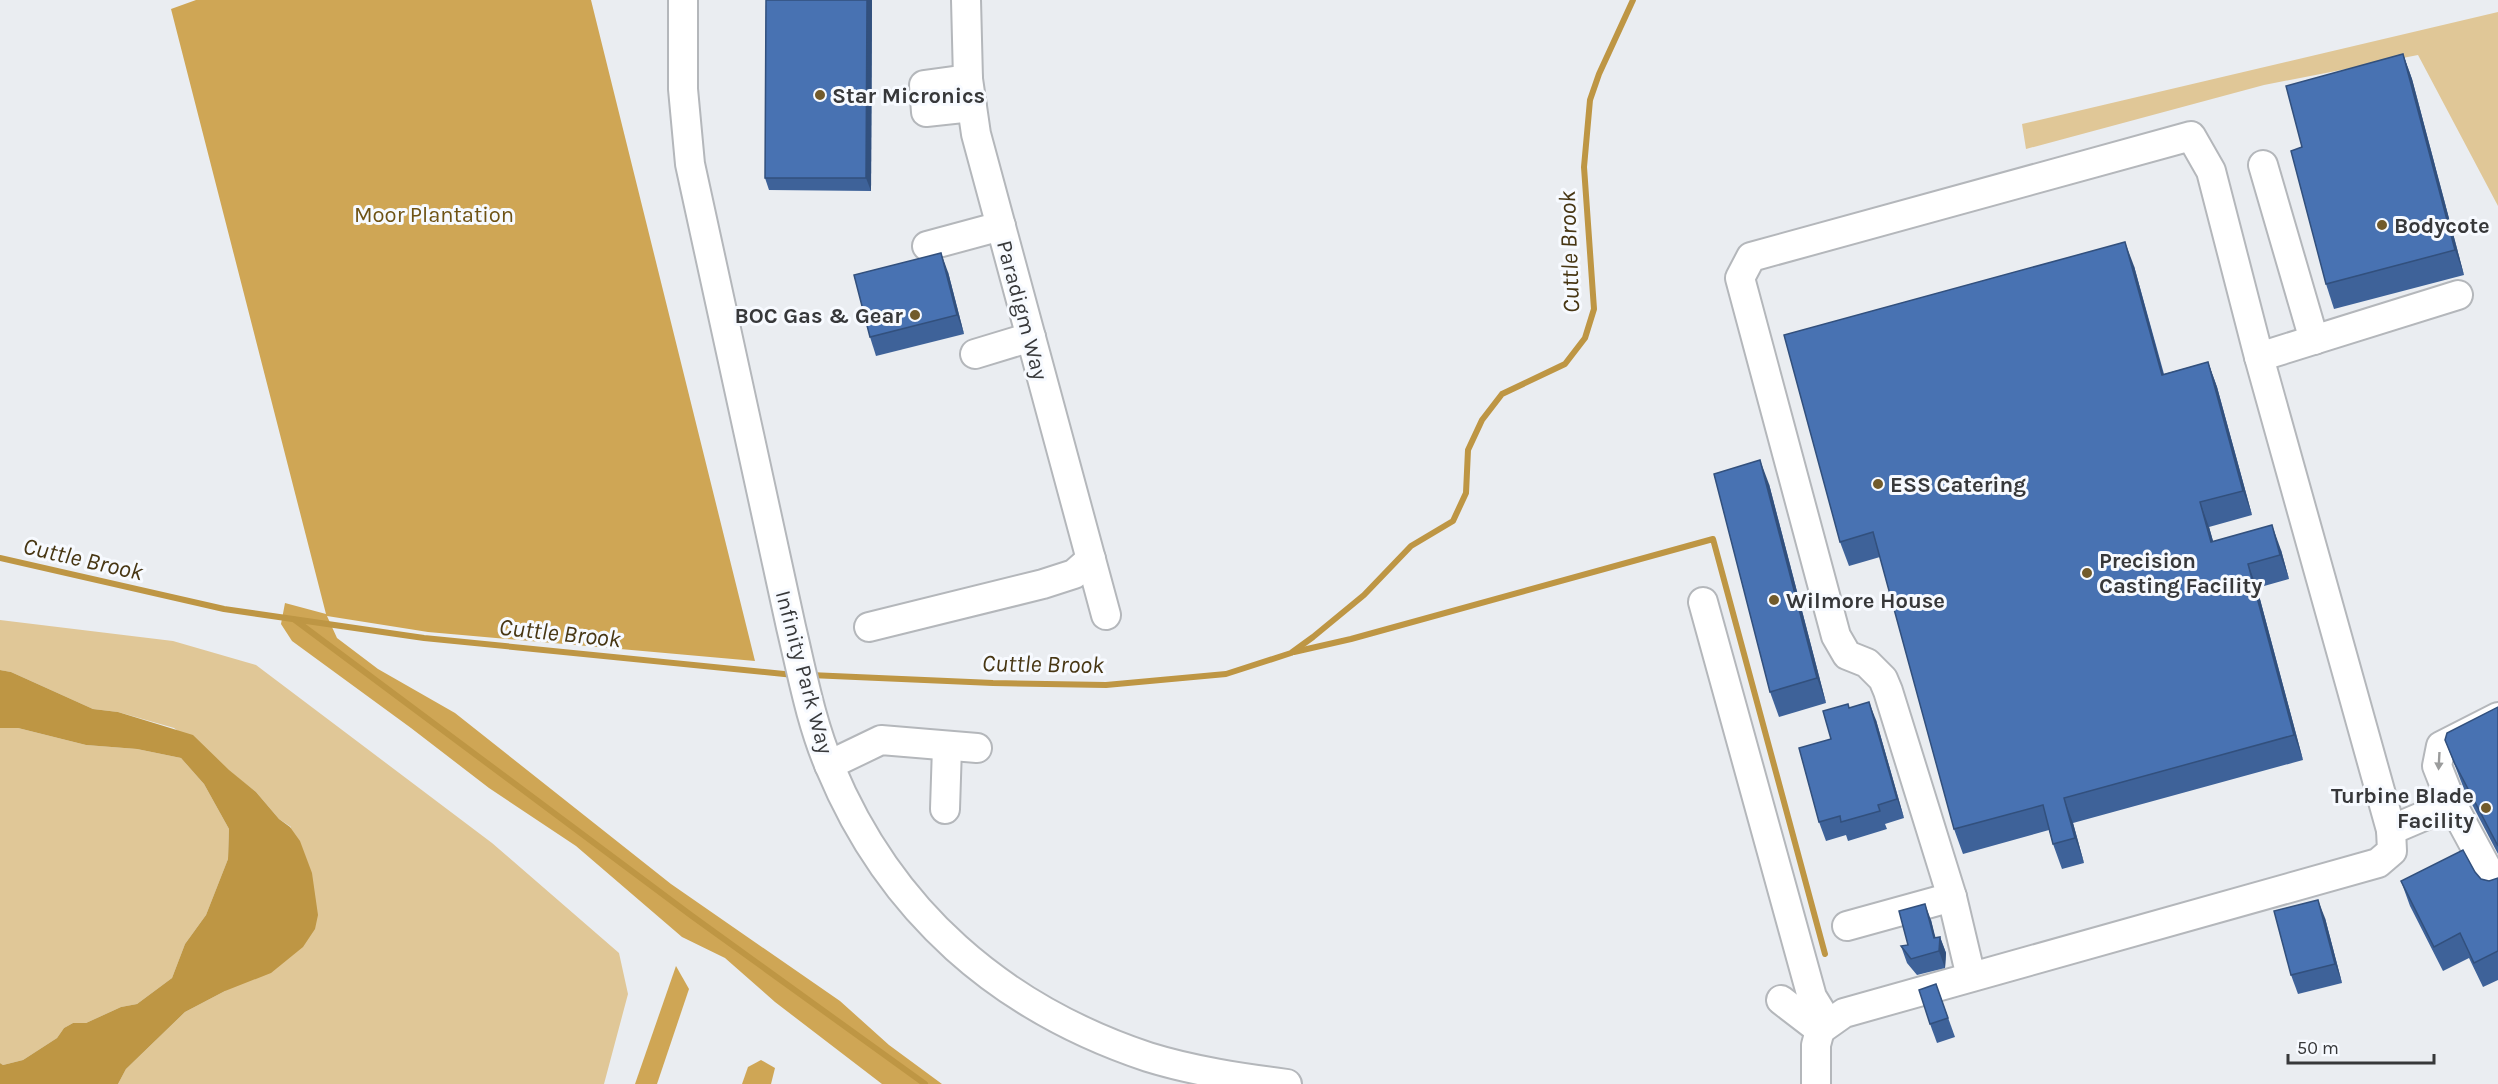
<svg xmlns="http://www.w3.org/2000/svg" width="2498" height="1084" viewBox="0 0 2498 1084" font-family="Karla,sans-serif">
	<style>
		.green { fill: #e0c797 }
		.forest { fill: #cfa655 }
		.water { fill: #be9644 }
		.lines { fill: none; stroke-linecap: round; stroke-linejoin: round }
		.stream { stroke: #be9644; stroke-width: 6 }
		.minor-casing { stroke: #b4b7bb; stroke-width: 32 }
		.minor { stroke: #fff; stroke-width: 28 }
		.wall { fill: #3e6299 }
		.shaded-wall { fill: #32507d }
		.building { fill: #4872b2; stroke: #32507d; stroke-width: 1.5 }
		.oneway { fill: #9b9c9c }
		.poi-dot { fill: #725b2b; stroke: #f7faff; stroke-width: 2 }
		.labels { text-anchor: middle; stroke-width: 6; stroke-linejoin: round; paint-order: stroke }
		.poi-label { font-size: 22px; font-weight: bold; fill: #37383a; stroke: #f7faff; text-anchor: start }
		.park-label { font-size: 22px; fill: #6e5214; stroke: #f7faff }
		.street-label { font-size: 22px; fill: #37383a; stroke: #f7faff }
		.water-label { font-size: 24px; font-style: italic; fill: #473613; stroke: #f7faff }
	</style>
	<rect width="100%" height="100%" fill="#eaedf1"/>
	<g class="green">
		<path d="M2498,12V206L2418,55L2264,85L2026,149L2022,124Z"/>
		<path d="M0,620L173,641L256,665L492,843L619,953L628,994L604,1084H118L126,1069L185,1012L225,991L291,827L279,819L256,792L174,728L118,712L93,709L11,672L0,670Z"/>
		<path d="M0,728H18L86,745L137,749L181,758L204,784L229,829L228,859L206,915L185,944L172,978L137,1004L121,1007L86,1023H73L64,1028L57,1038L23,1060L3,1065L0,1063Z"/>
	</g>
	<g class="forest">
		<path d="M196,0H591L755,661L428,632L327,616L337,638L378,669L455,713L671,884L840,1001L889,1045L942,1084H882L775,1002L725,958L682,937L576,846L489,788L411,728L292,641L281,624L285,603L326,614L171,9Z"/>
		<path d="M676,966L689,989L657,1084H635Z"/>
		<path d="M761,1060L775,1068L771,1084H742L748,1067Z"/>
	</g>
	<path class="water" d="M0,670L11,672L93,709L118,712L193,735L229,770L256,792L279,819L290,827L300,841L312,873L318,915L315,929L303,947L271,973L225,991L185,1012L126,1069L118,1084H0V1063L3,1065L23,1060L57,1038L64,1028L73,1023H86L121,1007L137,1004L172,978L185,944L206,915L228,859L229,829L204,784L181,758L137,749L86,745L18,728H0Z"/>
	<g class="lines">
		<g class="stream">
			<path d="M0,558L224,609L424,638L794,675"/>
			<path d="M295,620L692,916L925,1084"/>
			<path d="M1294,652L1351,639L1713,539L1825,954"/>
			<path d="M810,675L993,683L1106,685L1226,674L1291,653L1313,637L1364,595L1411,546L1453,521L1466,493L1468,450L1482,420L1502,394L1565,364L1585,338L1594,309L1584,167L1590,100L1599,74L1633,0"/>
		</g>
		<g class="minor-casing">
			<g id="minor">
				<path d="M683,0V89L690,164L791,627C802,673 811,723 830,767C890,912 1001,1008 1148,1057C1193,1071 1241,1078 1287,1084"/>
				<path d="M966,0L968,79L976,134L1106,615"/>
				<path d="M968,79L924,85L926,112L972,107"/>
				<path d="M2263,165L2314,340"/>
				<path d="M927,246L1001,226"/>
				<path d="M975,354L1031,337"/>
				<path d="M2259,357L2458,295"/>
				<path d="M1703,602L1812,997L1828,1023"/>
				<path d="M869,627L1043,584L1074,574L1091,559"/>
				<path d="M2498,717L2441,746L2437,766L2452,804L2498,889"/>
				<path d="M829,765L881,740L977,748"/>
				<path d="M945,809L947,747"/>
				<path d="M2391,830L2452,804"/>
				<path d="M1847,926L1952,897"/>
				<path d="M1781,1000L1820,1030L1816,1045V1084"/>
				<path d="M1820,1030L1844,1013L2378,863L2392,851L2391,830L2259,357L2211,171L2191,136L1751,257L1740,278L1836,636L1847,655L1867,663L1883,679L1888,691L1952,897L1971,977"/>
			</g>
		</g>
		<use href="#minor" class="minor"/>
	</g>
	<g class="wall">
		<path d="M766,0H872L871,191L769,190L765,178Z"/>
		<path d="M2403,54L2412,79L2464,275L2334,309L2326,284Z"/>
		<path d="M2134,266L2164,374L2208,362L2217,387L2252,515L2209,527L2213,541L2281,550L2289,579L2257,588L2303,760L2073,823L2084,863L2062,869L2053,844L2049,830L1963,854L1954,829L1880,557L1849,566L1840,542Z"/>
		<path d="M948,272L964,334L876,356L870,337Z"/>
		<path d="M1769,484L1826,703L1779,717L1770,692Z"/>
		<path d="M2498,707V854L2464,789L2445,740Z"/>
		<path d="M1849,708L1876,720L1904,818L1885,824L1887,829L1848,841L1846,835L1826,841L1819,822L1831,739Z"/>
		<path d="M2498,878V980L2483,987L2469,958L2443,971L2410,906L2401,881L2481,879L2489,881Z"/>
		<path d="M2325,918L2342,983L2298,994L2291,975Z"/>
		<path d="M1931,920L1935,938L1940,937L1946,953L1945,968L1917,975L1907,963L1901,946L1908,945Z"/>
		<path d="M1936,984L1955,1037L1937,1043L1930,1024Z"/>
	</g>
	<g class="shaded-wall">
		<path d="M867,0H872L871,191L866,178Z"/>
		<path d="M2403,54L2412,79L2464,275L2455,250Z"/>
		<path d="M2125,242L2134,266L2170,399L2162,375Z"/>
		<path d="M941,253L948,272L964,334L957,315Z"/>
		<path d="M2208,362L2217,387L2252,515L2243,491Z"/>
		<path d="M1760,460L1769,484L1826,703L1817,678Z"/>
		<path d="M2200,502L2209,527L2220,566L2211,542Z"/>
		<path d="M2272,525L2281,550L2289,579L2280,555Z"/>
		<path d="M2248,564L2257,588L2303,760L2294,735Z"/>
		<path d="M1869,702L1876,720L1904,818L1897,799Z"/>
		<path d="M2064,798L2073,823L2084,863L2075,838Z"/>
		<path d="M2318,900L2325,918L2342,983L2335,964Z"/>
		<path d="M1925,904L1931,920L1940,955L1934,938Z"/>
		<path d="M1940,937L1946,953L1945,968L1939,951Z"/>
	</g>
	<g class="building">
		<path d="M766,0H867L866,178H765Z"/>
		<path d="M2403,54L2455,250L2326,284L2291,151L2302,147L2286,86Z"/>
		<path d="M2125,242L2162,375L2208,362L2243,491L2200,502L2211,542L2272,525L2280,555L2248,564L2294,735L2064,798L2075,838L2053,844L2043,805L1954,829L1873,532L1840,542L1784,335Z"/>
		<path d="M941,253L957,315L870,337L854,275Z"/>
		<path d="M1760,460L1817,678L1770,692L1714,474Z"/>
		<path d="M1869,702L1897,799L1878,805L1880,811L1841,822L1840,816L1819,822L1799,748L1831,739L1823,711L1848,704L1849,708Z"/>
		<path d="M2498,707V846L2455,764L2445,740L2447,733Z"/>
		<path d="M2463,850L2475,872L2481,879L2489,881L2498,878V951L2474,963L2460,933L2434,947L2401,881Z"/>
		<path d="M2318,900L2335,964L2291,975L2274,911Z"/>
		<path d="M1925,904L1934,938L1940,937L1939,951L1911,959L1901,946L1908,945L1899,911Z"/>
		<path d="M1936,984L1948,1018L1930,1024L1919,990Z"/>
	</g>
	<defs><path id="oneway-solid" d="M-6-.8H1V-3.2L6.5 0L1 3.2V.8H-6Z" transform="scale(1.5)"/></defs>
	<use class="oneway" href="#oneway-solid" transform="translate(2439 761) rotate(93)"/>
	<g class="poi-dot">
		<circle cx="820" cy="95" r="6"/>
		<circle cx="2382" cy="225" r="6"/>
		<circle cx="915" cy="315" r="6"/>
		<circle cx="1878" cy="484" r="6"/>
		<circle cx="2087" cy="573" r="6"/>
		<circle cx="1774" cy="600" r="6"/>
		<circle cx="2486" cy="808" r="6"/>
	</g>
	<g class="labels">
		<g class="poi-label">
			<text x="832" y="103">Star Micronics</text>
			<text x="2394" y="233">Bodycote</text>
			<text x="903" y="323" text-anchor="end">BOC Gas &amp; Gear</text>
			<text x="1890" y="492">ESS Catering</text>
			<text x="2099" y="568">Precision<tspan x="2099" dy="25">Casting Facility</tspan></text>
			<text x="1786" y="608">Wilmore House</text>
			<text x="2474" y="803" text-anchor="end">Turbine Blade<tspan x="2474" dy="25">Facility</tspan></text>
		</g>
		<g class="park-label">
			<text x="434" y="222">Moor Plantation</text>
		</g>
		<g class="street-label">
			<text transform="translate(1023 310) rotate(75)" y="8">Paradigm Way</text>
			<text transform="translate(805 672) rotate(75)" y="8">Infinity Park Way</text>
		</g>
		<g class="water-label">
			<text transform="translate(1569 252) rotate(-92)" y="8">Cuttle Brook</text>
			<text transform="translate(83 559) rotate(13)" y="8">Cuttle Brook</text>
			<text transform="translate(560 633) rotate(6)" y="8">Cuttle Brook</text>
			<text transform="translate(1043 664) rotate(1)" y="8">Cuttle Brook</text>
		</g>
	</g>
	<path d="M2288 1054v9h146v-9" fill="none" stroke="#37383a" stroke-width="3"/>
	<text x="2297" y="1054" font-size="18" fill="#37383a" stroke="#f7faff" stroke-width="4.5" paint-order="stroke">50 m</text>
</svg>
